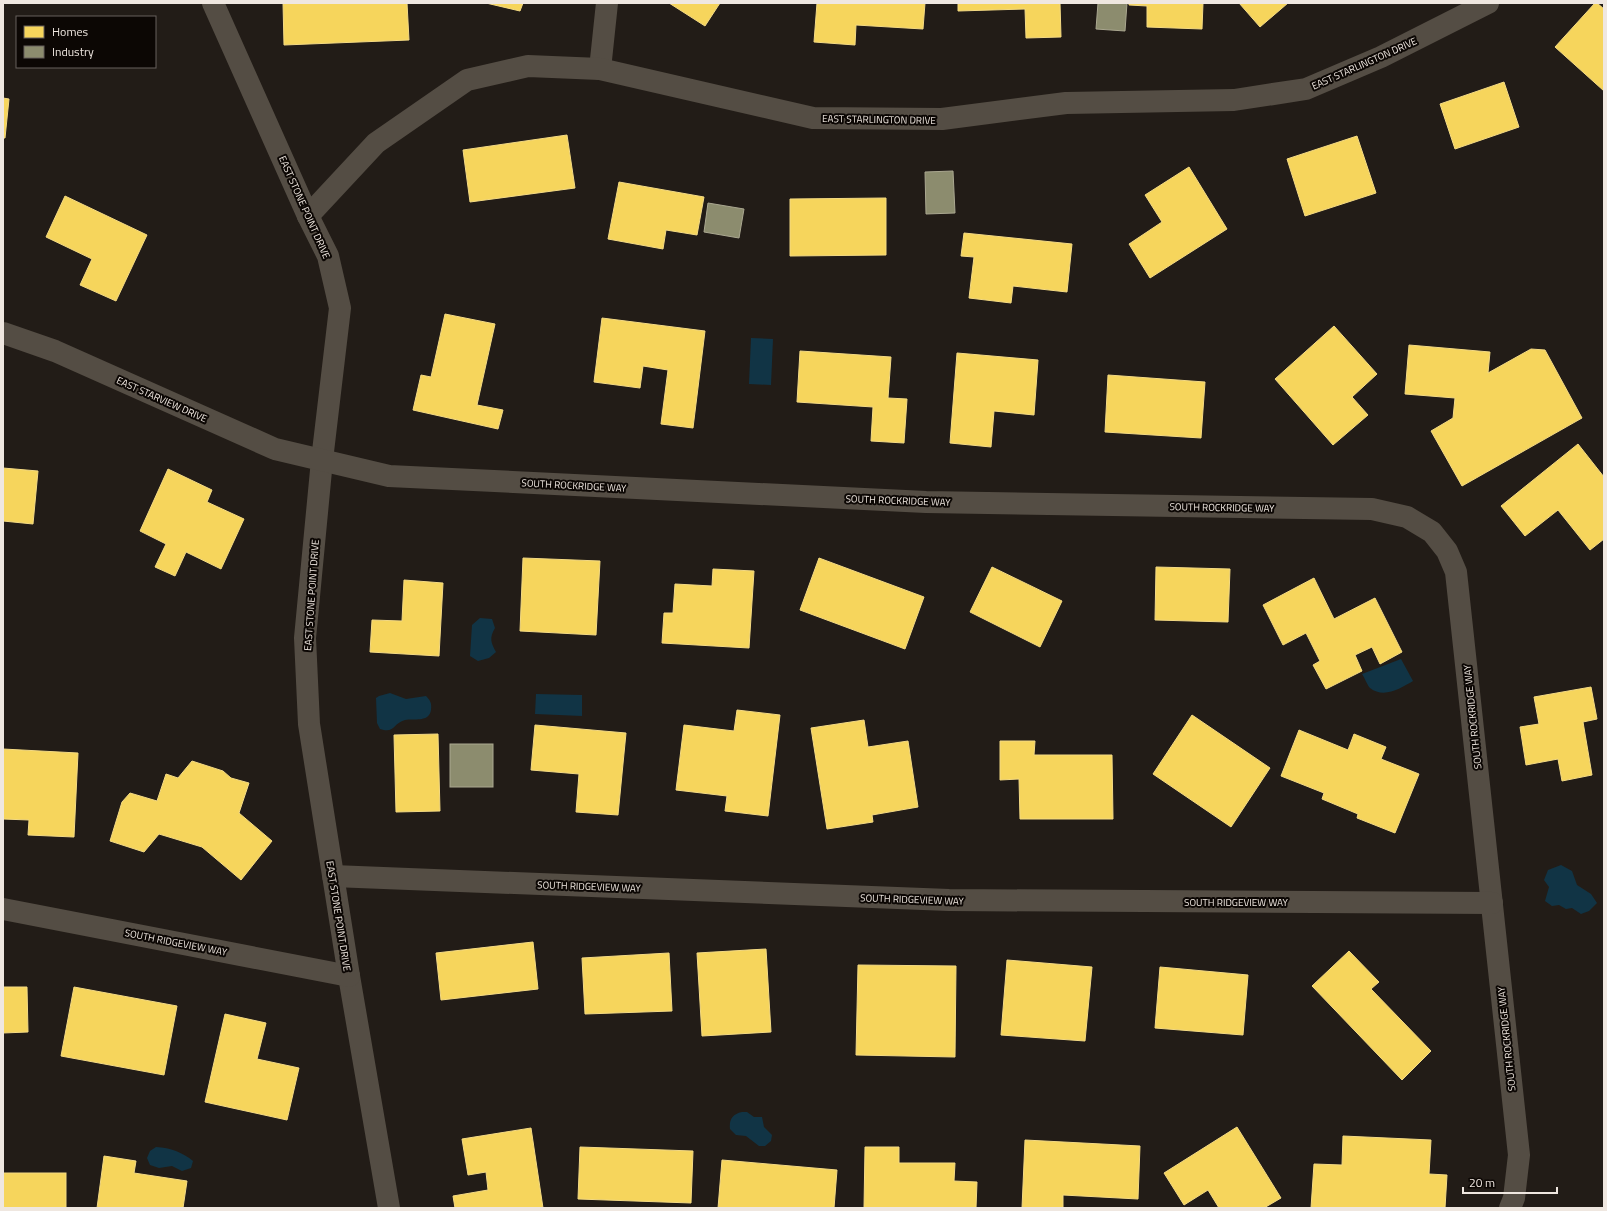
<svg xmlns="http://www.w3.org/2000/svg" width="1607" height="1211" viewBox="0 0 1607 1211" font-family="'Titillium Web',sans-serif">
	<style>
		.water { fill: #113445 }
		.homes { fill: #f6d55c; stroke: #f4da84 }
		.industry { fill: #8c8c6e; stroke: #aaa790 }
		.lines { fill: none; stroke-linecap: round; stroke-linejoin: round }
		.street { stroke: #544d44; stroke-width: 22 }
		.labels { text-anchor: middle; stroke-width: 4; stroke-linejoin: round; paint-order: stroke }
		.street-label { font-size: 10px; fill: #efe7e0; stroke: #0c0704 }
	</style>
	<rect width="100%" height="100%" fill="#221c17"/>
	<g class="water">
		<path d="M751,338L773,339L771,385L749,384Z"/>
		<path d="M480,618L492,619L495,628C489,638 491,643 496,652L489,658L478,661L470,656L472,625Z"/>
		<path d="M1401,659L1413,681C1401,688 1384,699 1370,688C1367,685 1365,678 1362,674Z"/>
		<path d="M390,693L406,699L426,696C430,700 432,703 431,710C429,723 414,718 405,720C393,723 395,734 380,729L377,723L376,698L379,696Z"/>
		<path d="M536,694L582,695V716L535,714Z"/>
		<path d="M1561,865L1572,871L1577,885L1591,894L1597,903L1589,911L1581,914L1572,908L1566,909L1559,905L1552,906L1545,901L1549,887L1544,880L1548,870Z"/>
		<path d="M742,1112H747L754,1117H762L764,1127L772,1135L771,1141L765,1146H759L746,1136L736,1135L730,1129C729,1120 732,1114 742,1112Z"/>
		<path d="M156,1147C171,1148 182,1152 193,1161L191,1168L182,1171L172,1166L159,1168L150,1165L147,1158L150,1151Z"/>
	</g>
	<g class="homes">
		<path d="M283,3H407L409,40L284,45Z"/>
		<path d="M486,3H523L520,11Z"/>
		<path d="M669,3H720L705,26Z"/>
		<path d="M817,3H925L923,29L856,25L855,45L814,42Z"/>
		<path d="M958,3H1060L1061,37L1026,38L1025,9L958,11Z"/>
		<path d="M1129,3H1203L1202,29L1147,27V6L1129,5Z"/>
		<path d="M1239,3H1288L1260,27Z"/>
		<path d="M1595,3H1597L1604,9V91L1555,47Z"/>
		<path d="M1504,82L1519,127L1455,149L1440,104Z"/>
		<path d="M3,98L9,99L5,138H3Z"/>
		<path d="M567,135L575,188L470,202L463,150Z"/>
		<path d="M1357,136L1376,193L1305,216L1287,159Z"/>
		<path d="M1189,167L1227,229L1150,278L1129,244L1162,222L1145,195Z"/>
		<path d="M619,182L704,197L697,235L666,230L663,249L608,239Z"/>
		<path d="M65,196L147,235L116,301L80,285L92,259L46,237Z"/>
		<path d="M886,198V255L790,256V199Z"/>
		<path d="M964,233L1072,244L1067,292L1013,286L1011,303L969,298L974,257L961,256Z"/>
		<path d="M445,314L495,324L477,405L503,410L498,429L413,410L421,375L431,377Z"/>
		<path d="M602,318L705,331L693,428L661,424L668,370L643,366L640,388L594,382Z"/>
		<path d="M1334,326L1377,374L1352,397L1368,415L1333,445L1275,379Z"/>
		<path d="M1409,345L1490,352L1488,373L1531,349L1545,350L1582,418L1462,486L1431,431L1453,418L1455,398L1405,394Z"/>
		<path d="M800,351L891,357L888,398L907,399L904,443L871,441L873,407L797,402Z"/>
		<path d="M957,353L1038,360L1034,415L994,411L991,447L950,443Z"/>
		<path d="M1108,375L1205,382L1201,438L1105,432Z"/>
		<path d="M1578,444L1604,477V539L1590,550L1558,510L1525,536L1501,506Z"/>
		<path d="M3,468L38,471L33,524L3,521Z"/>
		<path d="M168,469L212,490L207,502L244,519L221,569L186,552L175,576L155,567L166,544L140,531Z"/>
		<path d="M523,558L600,561L596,635L520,631Z"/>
		<path d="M819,558L924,597L905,649L800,610Z"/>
		<path d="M992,567L1062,601L1040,647L970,612Z"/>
		<path d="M1156,567L1230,569L1228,622L1155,620Z"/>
		<path d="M713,569L754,571L749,648L662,643L664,613H673L675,584L712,586Z"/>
		<path d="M1314,578L1334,619L1375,598L1402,652L1380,664L1372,647L1355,655L1362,671L1326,689L1313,665L1320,661L1306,633L1283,645L1263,605Z"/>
		<path d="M404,580L443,583L439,656L370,652L372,620L402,621Z"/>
		<path d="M1591,687L1597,719L1583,722L1592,775L1562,781L1558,759L1526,765L1520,727L1539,724L1534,697Z"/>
		<path d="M737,710L780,715L768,816L725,811L727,796L676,790L684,725L734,731Z"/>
		<path d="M1192,715L1270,768L1231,827L1153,774Z"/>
		<path d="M864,720L868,747L908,741L918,807L872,815L873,822L827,829L811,728Z"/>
		<path d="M535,725L626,733L618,815L576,812L579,774L531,770Z"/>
		<path d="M1299,730L1348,750L1354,734L1386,747L1381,759L1419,774L1395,833L1357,818L1358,814L1322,799L1324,793L1281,776Z"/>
		<path d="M438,734L440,811L396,812L394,735Z"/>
		<path d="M1000,741H1035L1034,755H1112L1113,819H1020L1019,779L1000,780Z"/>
		<path d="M3,749L78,753L74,837L28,835L29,820L3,819Z"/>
		<path d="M192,761L223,771L231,778L249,783L239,813L272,841L241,880L202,847L159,834L144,852L110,841L122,802L130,793L157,801L166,774L178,778Z"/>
		<path d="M533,942L538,989L441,1000L436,953Z"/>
		<path d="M766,949L771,1032L702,1036L697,953Z"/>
		<path d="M1349,951L1379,982L1371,989L1431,1051L1402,1080L1312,986Z"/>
		<path d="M669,953L672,1011L585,1014L582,958Z"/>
		<path d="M1007,960L1092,967L1085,1041L1001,1035Z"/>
		<path d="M858,965L956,966L955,1057L856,1055Z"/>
		<path d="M1160,967L1248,975L1243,1035L1155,1028Z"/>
		<path d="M3,987H27L28,1032L3,1033Z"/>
		<path d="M74,987L177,1006L164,1075L61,1056Z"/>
		<path d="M225,1014L266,1023L257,1059L299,1068L287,1120L205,1102Z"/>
		<path d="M1237,1127L1281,1198L1264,1208H1219L1208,1190L1184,1205L1164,1173Z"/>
		<path d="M531,1128L543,1208H455L453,1196L488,1190L486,1172L468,1175L462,1139Z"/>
		<path d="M1343,1136L1431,1140L1429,1174L1447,1175L1445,1208H1311L1314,1164L1342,1165Z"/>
		<path d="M1025,1140L1140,1146L1138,1199L1063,1195V1208H1022Z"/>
		<path d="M580,1147L693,1151L691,1203L578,1199Z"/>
		<path d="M865,1147H899V1163H955L954,1181L977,1182L976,1208H864Z"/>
		<path d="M104,1156L136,1161L134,1173L187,1181L183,1208H97Z"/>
		<path d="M722,1160L837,1170L834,1208H718Z"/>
		<rect x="3" y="1173" width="63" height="35"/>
	</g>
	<g class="industry">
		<path d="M1098,3H1127L1125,31L1096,29Z"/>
		<path d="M953,171L955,213L926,214L925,172Z"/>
		<path d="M708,203L744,209L739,238L704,232Z"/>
		<rect x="450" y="744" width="43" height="43"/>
	</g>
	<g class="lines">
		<g class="street">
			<path d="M213,3L308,216L328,256L340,308L322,460L305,638L309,724L349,976L389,1208"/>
			<path d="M600,69L607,3"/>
			<path d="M308,216L376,143L467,80L528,66L600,69L813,118L942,119L1066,103L1234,100L1306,89L1381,57L1488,3"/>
			<path d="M3,333L55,351L275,449L389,476L926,502L1372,509L1407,517L1432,532L1447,551L1456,572L1519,1155L1514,1198L1510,1208"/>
			<path d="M333,876L949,900L1492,903"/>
			<path d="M3,909L349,976"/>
		</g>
	</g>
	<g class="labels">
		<g class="street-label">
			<text transform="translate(1364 63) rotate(-24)" y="4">EAST STARLINGTON DRIVE</text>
			<text transform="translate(879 119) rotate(1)" y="4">EAST STARLINGTON DRIVE</text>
			<text transform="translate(305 207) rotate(66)" y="4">EAST STONE POINT DRIVE</text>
			<text transform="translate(162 399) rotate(24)" y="4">EAST STARVIEW DRIVE</text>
			<text transform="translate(574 485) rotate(3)" y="4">SOUTH ROCKRIDGE WAY</text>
			<text transform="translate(898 500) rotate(2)" y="4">SOUTH ROCKRIDGE WAY</text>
			<text transform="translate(1222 507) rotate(1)" y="4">SOUTH ROCKRIDGE WAY</text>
			<text transform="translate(311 595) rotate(-86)" y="4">EAST STONE POINT DRIVE</text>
			<text transform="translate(1472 717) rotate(-96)" y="4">SOUTH ROCKRIDGE WAY</text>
			<text transform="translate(589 886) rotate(2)" y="4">SOUTH RIDGEVIEW WAY</text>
			<text transform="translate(912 899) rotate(2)" y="4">SOUTH RIDGEVIEW WAY</text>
			<text x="1236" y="906">SOUTH RIDGEVIEW WAY</text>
			<text transform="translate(339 916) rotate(81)" y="4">EAST STONE POINT DRIVE</text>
			<text transform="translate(176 942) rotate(11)" y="4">SOUTH RIDGEVIEW WAY</text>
			<text transform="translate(1506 1039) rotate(-96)" y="4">SOUTH ROCKRIDGE WAY</text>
		</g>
	</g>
	<rect width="1607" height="1211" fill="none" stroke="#efe7e0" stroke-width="8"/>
	<rect x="16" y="16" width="140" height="52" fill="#0c0704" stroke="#67615c"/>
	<rect x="24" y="26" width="20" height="12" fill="#f6d55c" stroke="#67615c"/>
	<text x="52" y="36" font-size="12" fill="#efe7e0">Homes</text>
	<rect x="24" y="46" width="20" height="12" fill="#8c8c6e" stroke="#67615c"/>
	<text x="52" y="56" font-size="12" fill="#efe7e0">Industry</text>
	<path d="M1463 1187v6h94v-6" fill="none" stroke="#efe7e0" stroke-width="2"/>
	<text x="1469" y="1187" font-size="12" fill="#efe7e0" stroke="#0c0704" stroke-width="3" paint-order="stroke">20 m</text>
</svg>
